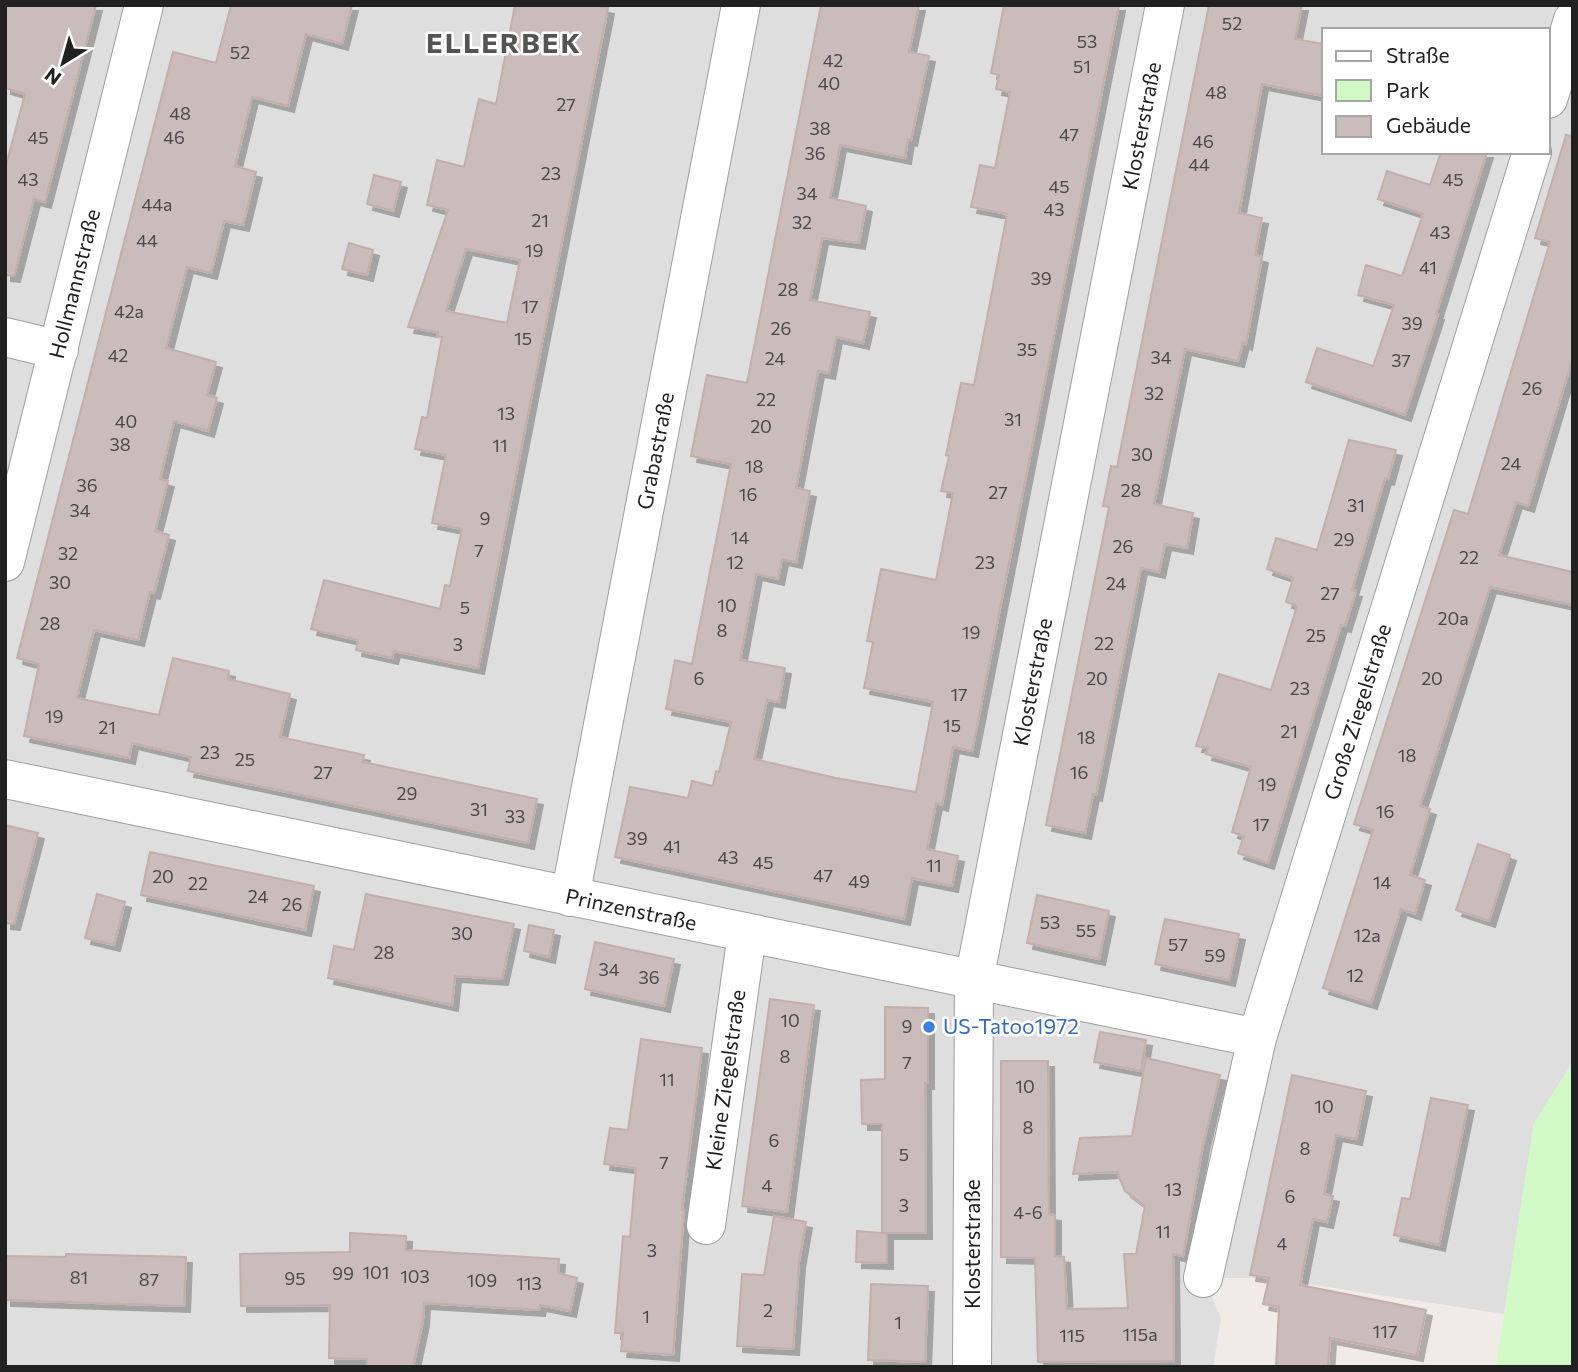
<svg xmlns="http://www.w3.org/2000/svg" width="1578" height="1372" viewBox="0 0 1578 1372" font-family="Commissioner,sans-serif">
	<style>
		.residential { fill: #dfdede; fill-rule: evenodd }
		.park { fill: #d0f9c6 }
		.building { fill: #c9bcbb; stroke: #c3aeaa; stroke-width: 2; fill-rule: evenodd; filter: url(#shadow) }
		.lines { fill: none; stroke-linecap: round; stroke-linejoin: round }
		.street-casing { stroke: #9e9e9e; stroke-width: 40 }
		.street { stroke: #fff; stroke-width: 38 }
		.shop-dot { fill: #3f7fe0; stroke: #fff; stroke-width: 2.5 }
		.labels { text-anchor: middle; stroke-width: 5; stroke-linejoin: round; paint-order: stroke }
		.number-label { font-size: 18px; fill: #4b4848 }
		.street-label { font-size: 21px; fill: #212121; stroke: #fff }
		.shop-label { font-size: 21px; fill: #366cbe; stroke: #fff; text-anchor: start }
		.district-label { font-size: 28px; font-weight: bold; letter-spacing: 2px; fill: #545454; stroke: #fff }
	</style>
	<defs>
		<filter id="shadow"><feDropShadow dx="6" dy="6" stdDeviation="0" flood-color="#0004"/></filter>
	</defs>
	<rect width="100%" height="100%" fill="#f1ebe8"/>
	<path class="residential" d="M5,5H1573V1062L1534,1123L1504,1314L1269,1278H1204L1221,1318L1213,1367H5ZM1324,30H1548V152H1324Z"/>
	<path class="park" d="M1573,1062V1367H1496L1534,1123Z"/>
	<g class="building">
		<path d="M5,5H96L45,202L34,199L14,276L5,275V169L25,94L5,88Z"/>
		<path d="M231,5H352L342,44L306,34L288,106L252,97L235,166L256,172L243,225L224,221L211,273L187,267L166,348L216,362L207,395L217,398L208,431L174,421L160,479L168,481L155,531L169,535L154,593L150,592L138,640L94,630L77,698L159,715L173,658L229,671L228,679L290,694L280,737L364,755L363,762L537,799L528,843L188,771L191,757L132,743L129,758L24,736L39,664L17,658L173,52L216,63Z"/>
		<path d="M515,5H594L608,8L478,668L394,651L392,658L356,650L358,640L311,629L324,580L440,609L445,585L450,586L462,529L432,523L446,455L415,449L422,417L427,418L442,337L437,336L438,332L408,327L448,210L427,205L437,160L464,167L479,99L496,104ZM466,249L520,260L507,323L446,311Z"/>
		<path d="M821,5H919L909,52L929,56L911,140L908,139L905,158L840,145L830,198L866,206L859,243L822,238L810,300L870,312L863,343L836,337L829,373L818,371L796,488L810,491L796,562L782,559L778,579L756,574L740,660L785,668L779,702L767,700L754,759L836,778L916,792L933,702L864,688L873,642L867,641L881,569L936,580L953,493L941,491L949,456L946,455L961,383L974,385L1007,214L971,207L980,165L995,168L1010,92L996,89L999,75L991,73L1004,5H1119L972,751L953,747L942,805L936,803L927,849L958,856L952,886L912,878L904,919L615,857L630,787L688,798L692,781L713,786L716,771L719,772L731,722L666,709L675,660L692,664L731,464L691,456L707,375L747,383Z"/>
		<path d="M1209,5H1302L1295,39L1324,44V96L1262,84L1239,213L1262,218L1255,255L1262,257L1246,344L1243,342L1238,361L1185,349L1154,504L1193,513L1187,548L1165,544L1159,572L1141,568L1096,795L1093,794L1085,833L1046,825L1109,507L1103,506L1111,466L1117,467Z"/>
		<path d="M1566,135L1573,136V357L1528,506L1516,502L1499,555L1573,572V605L1490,587L1420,806L1430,809L1410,875L1425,880L1415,914L1401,909L1371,1003L1323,988L1373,830L1354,824L1454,510L1468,514L1550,242L1535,238Z"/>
		<path d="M1441,152H1487L1436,314H1438L1405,415L1306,382L1317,348L1373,366L1394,305L1358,295L1366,265L1402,276L1423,214L1378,199L1387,171L1430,185Z"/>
		<path d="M374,175L401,182L393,211L367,204Z"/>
		<path d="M349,243L373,250L367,275L342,269Z"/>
		<path d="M1349,440L1396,450L1388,479L1385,478L1352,590L1356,591L1345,626L1341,625L1268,863L1238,853L1244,836L1232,832L1251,767L1206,754L1208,748L1196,746L1219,674L1271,690L1297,606L1286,602L1293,578L1267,569L1276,538L1317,550Z"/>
		<path d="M5,825L38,833L14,924L5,923Z"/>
		<path d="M1478,844L1510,855L1489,921L1456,910Z"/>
		<path d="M150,852L314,886L305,930L141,895Z"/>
		<path d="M97,894L125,902L114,945L85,938Z"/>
		<path d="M366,894L514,924L502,979L455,976L452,1005L328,978L334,946L354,950Z"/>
		<path d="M1037,895L1109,911L1099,959L1027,943Z"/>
		<path d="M1165,919L1239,934L1229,980L1155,964Z"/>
		<path d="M529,925L554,930L549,957L524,951Z"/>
		<path d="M595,942L674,959L664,1006L585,989Z"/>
		<path d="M770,999L814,1005L787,1212L742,1206Z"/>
		<path d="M885,1007L928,1008V1083H925L926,1233H883H887V1263L856,1262L857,1231L882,1233V1124H862L861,1080L885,1079Z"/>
		<path d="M1100,1032L1146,1040L1141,1071L1094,1062Z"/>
		<path d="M641,1039L702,1048L682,1210H684L673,1355L621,1351L623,1333H615L623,1236L630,1237L636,1168L604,1164L610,1128L628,1130Z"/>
		<path d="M1146,1058L1220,1075L1203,1145L1183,1256L1173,1254L1174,1361L1038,1362L1035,1258L1001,1257V1061H1048L1049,1214L1055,1215V1256L1064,1257L1067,1309L1128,1308L1124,1254H1136L1145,1206L1125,1191L1117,1172L1073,1174L1080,1138L1132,1136Z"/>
		<path d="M1292,1075L1366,1091L1356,1139L1336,1135L1324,1194L1333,1196L1327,1222L1313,1219L1300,1285L1426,1310L1417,1355L1330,1338L1328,1367H1276L1279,1307L1263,1304L1269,1278L1250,1275Z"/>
		<path d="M1431,1098L1468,1105L1439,1245L1394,1235L1402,1198L1410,1199Z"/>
		<path d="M774,1216L806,1222L799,1262L793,1349L737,1346L742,1274L764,1275Z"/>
		<path d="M350,1233L406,1236V1250L559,1259L558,1273L577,1278L570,1311L540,1305L539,1310L424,1303L423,1320L413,1367H367V1359L329,1358L330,1305L241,1306L240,1254L350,1252Z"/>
		<path d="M66,1254L186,1257L184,1306L5,1300V1256L66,1257Z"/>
		<path d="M871,1284L928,1286L925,1362L868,1360Z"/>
	</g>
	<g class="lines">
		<g class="street-casing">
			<g id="street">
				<path d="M1548,99L1573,20"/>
				<path d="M5,337L59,350"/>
				<path d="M5,562L144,5"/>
				<path d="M5,779L1257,1038"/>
				<path d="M570,897L741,5"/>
				<path d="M706,1225L747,934"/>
				<path d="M1203,1278L1257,1038L1532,152"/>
				<path d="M972,1367L974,980L1165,5"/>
			</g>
		</g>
		<use href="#street" class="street"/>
	</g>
	<circle class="shop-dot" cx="929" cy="1027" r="7"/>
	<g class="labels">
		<g class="number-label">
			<text x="1232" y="30">52</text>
			<text x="1087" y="48">53</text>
			<text x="240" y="59">52</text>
			<text x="833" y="67">42</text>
			<text x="1082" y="73">51</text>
			<text x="829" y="90">40</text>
			<text x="1216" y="99">48</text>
			<text x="566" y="111">27</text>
			<text x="180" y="120">48</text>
			<text x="820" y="135">38</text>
			<text x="1069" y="141">47</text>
			<text x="38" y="144">45</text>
			<text x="174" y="144">46</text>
			<text x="1203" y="148">46</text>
			<text x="815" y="160">36</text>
			<text x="1199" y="171">44</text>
			<text x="551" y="180">23</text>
			<text x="28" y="186">43</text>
			<text x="1453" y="186">45</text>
			<text x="1059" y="193">45</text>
			<text x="807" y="200">34</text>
			<text x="157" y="211">44a</text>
			<text x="1054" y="216">43</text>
			<text x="540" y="227">21</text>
			<text x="802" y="229">32</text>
			<text x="1440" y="239">43</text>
			<text x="147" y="247">44</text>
			<text x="534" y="257">19</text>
			<text x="1428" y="274">41</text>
			<text x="1041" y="285">39</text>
			<text x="788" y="296">28</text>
			<text x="530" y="313">17</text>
			<text x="129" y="318">42a</text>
			<text x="1412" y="330">39</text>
			<text x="781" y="335">26</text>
			<text x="523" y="345">15</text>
			<text x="1027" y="356">35</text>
			<text x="118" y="362">42</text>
			<text x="1161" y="364">34</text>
			<text x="775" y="365">24</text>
			<text x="1401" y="367">37</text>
			<text x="1532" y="395">26</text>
			<text x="1154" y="400">32</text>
			<text x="766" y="406">22</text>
			<text x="506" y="420">13</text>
			<text x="1013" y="426">31</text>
			<text x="126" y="428">40</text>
			<text x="761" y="433">20</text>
			<text x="120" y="451">38</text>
			<text x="500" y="452">11</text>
			<text x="1142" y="461">30</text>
			<text x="1511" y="470">24</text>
			<text x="754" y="473">18</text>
			<text x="87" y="492">36</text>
			<text x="1131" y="497">28</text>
			<text x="998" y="499">27</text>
			<text x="748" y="501">16</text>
			<text x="1356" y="512">31</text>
			<text x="80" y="517">34</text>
			<text x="485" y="525">9</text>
			<text x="740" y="544">14</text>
			<text x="1344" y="546">29</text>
			<text x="1123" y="553">26</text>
			<text x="479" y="557">7</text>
			<text x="68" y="560">32</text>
			<text x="1469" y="564">22</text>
			<text x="735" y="569">12</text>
			<text x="985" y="569">23</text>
			<text x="60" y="589">30</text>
			<text x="1116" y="590">24</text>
			<text x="1330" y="600">27</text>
			<text x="727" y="612">10</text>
			<text x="465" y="614">5</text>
			<text x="1453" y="625">20a</text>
			<text x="50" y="630">28</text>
			<text x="722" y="637">8</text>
			<text x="971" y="639">19</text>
			<text x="1316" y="642">25</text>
			<text x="1104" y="650">22</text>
			<text x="458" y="651">3</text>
			<text x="699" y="685">6</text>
			<text x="1097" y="685">20</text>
			<text x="1432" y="685">20</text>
			<text x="1300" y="695">23</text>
			<text x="959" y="701">17</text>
			<text x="54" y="723">19</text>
			<text x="952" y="732">15</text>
			<text x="107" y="734">21</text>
			<text x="1289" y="738">21</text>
			<text x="1086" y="744">18</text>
			<text x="210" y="759">23</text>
			<text x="1407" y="762">18</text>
			<text x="245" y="766">25</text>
			<text x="323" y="779">27</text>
			<text x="1079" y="779">16</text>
			<text x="1267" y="791">19</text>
			<text x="407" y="800">29</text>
			<text x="479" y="816">31</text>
			<text x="1385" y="818">16</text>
			<text x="515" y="823">33</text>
			<text x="1261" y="831">17</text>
			<text x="637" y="845">39</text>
			<text x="672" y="853">41</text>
			<text x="728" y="864">43</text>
			<text x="763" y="869">45</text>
			<text x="934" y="872">11</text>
			<text x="823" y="882">47</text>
			<text x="163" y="883">20</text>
			<text x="859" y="888">49</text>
			<text x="1382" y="889">14</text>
			<text x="198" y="890">22</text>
			<text x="258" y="903">24</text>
			<text x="292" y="911">26</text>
			<text x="1050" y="929">53</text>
			<text x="1086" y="937">55</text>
			<text x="462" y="940">30</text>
			<text x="1367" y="942">12a</text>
			<text x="1178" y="951">57</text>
			<text x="384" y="959">28</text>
			<text x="1215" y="962">59</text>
			<text x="609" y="976">34</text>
			<text x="1355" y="982">12</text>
			<text x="649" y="984">36</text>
			<text x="790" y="1027">10</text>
			<text x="907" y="1033">9</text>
			<text x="785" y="1063">8</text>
			<text x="907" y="1069">7</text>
			<text x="667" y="1086">11</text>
			<text x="1025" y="1093">10</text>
			<text x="1324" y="1113">10</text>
			<text x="1028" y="1134">8</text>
			<text x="774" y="1147">6</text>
			<text x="1305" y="1155">8</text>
			<text x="904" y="1161">5</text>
			<text x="664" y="1169">7</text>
			<text x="767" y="1192">4</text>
			<text x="1173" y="1196">13</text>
			<text x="1290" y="1203">6</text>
			<text x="904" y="1212">3</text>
			<text x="1028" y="1219">4-6</text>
			<text x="1163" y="1238">11</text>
			<text x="1282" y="1250">4</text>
			<text x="652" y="1257">3</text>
			<text x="376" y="1279">101</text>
			<text x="343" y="1280">99</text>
			<text x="415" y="1283">103</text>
			<text x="79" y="1284">81</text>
			<text x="295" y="1285">95</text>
			<text x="149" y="1286">87</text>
			<text x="482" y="1287">109</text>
			<text x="529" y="1290">113</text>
			<text x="768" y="1317">2</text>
			<text x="646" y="1323">1</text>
			<text x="898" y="1329">1</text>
			<text x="1385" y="1338">117</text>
			<text x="1140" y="1341">115a</text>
			<text x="1072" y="1342">115</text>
		</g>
		<g class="street-label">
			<text transform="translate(1142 126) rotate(-79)" y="7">Klosterstraße</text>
			<text transform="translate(75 284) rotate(-76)" y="7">Hollmannstraße</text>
			<text transform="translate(656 451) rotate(-79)" y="7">Grabastraße</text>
			<text transform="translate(1033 682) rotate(-79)" y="7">Klosterstraße</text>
			<text transform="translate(1358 712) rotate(-73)" y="7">Große Ziegelstraße</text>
			<text transform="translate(631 910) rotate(12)" y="7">Prinzenstraße</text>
			<text transform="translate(726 1080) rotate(-82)" y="7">Kleine Ziegelstraße</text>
			<text transform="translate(973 1244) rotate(-90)" y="7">Klosterstraße</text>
		</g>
		<g class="shop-label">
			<text x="943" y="1034">US-Tatoo1972</text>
		</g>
		<g class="district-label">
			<text x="504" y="53">ELLERBEK</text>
		</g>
	</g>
	<rect width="1578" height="1372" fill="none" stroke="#212121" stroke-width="14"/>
	<rect x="1322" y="28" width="228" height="126" fill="#ffffff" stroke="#a6a6a6" stroke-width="2"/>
	<rect x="1336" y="51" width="35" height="10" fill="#ffffff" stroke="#a6a6a6" stroke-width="2"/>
	<text x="1386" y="63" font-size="21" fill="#212121">Straße</text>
	<rect x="1336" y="80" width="35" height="21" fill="#d0f9c6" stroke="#a6a6a6" stroke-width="2"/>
	<text x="1386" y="98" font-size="21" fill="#212121">Park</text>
	<rect x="1336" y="116" width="35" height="21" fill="#c9bcbb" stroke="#a6a6a6" stroke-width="2"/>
	<text x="1386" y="133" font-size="21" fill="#212121">Gebäude</text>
	<g transform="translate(63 63) rotate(217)" stroke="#ffffff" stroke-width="5" paint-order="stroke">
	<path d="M0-5L12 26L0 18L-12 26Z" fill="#212121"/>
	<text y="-10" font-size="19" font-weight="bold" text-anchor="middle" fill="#212121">N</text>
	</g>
</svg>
